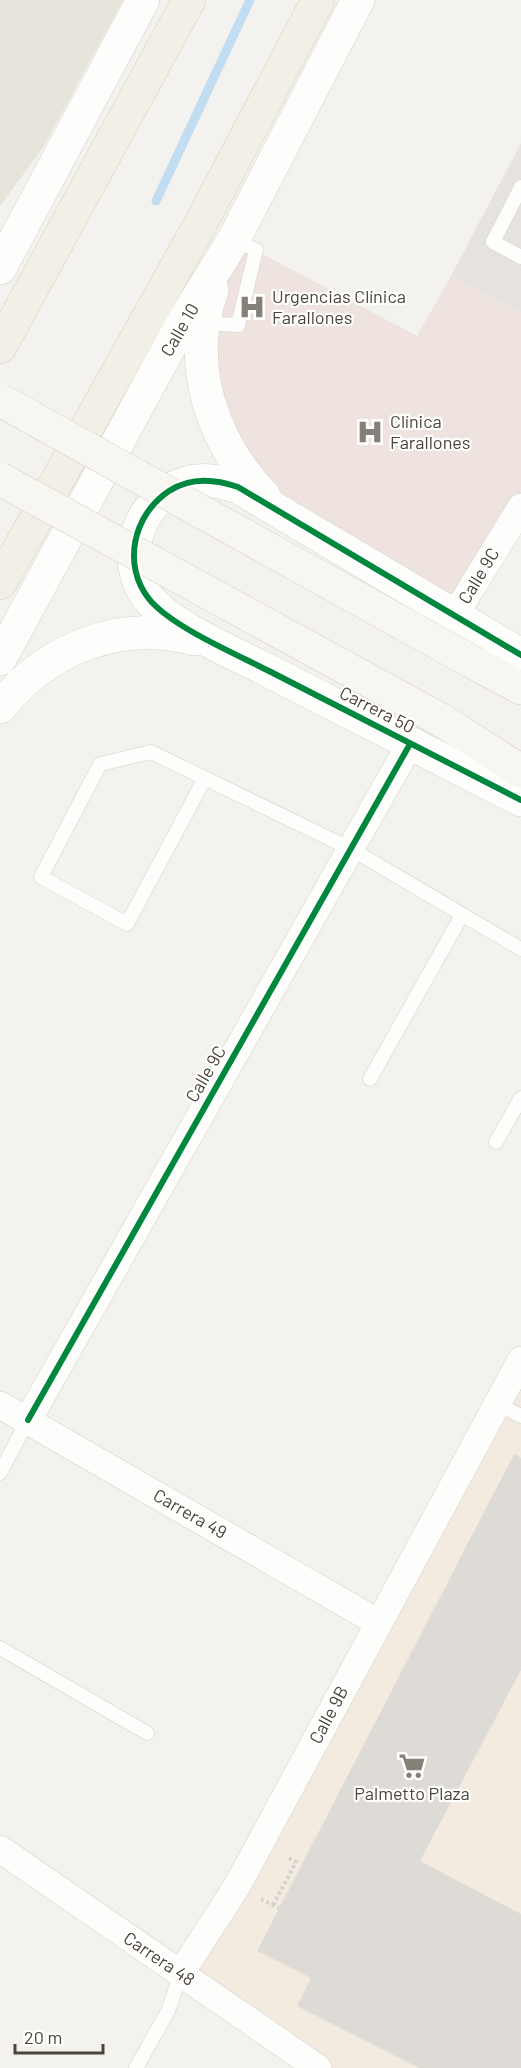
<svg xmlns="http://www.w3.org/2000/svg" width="521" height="2068" viewBox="0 0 521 2068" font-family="Barlow,sans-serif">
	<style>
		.residential { fill: #e7e4dc }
		.commercial { fill: #f3ebdf }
		.medical { fill: #eee3df }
		.parking { fill: #e6e3df }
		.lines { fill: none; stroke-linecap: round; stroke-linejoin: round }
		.stream { stroke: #c0ddf1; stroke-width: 9 }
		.building { fill: #dedbd6 }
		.service-casing { stroke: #d2d0cb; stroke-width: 15 }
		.minor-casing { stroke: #d2d0cb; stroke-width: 28 }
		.tertiary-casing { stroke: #d2d0cb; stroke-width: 34 }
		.secondary-casing { stroke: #d3cfc5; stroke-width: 34 }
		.primary-casing { stroke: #d6cebb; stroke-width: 34 }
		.path { stroke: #d3d2cc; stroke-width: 4; stroke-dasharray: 3 3; stroke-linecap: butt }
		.service { stroke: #fdfdfc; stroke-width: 14 }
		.minor { stroke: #fdfdfc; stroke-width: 27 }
		.tertiary { stroke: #fdfdfc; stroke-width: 33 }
		.secondary { stroke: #f7f6f1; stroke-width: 33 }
		.primary { stroke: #f2efe6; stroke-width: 33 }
		.secondary-bridge-casing { stroke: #d3cfc5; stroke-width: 34; stroke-linecap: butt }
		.secondary-bridge { stroke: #f7f6f1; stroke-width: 33 }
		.cycleway-casing { stroke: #fff; stroke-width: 10 }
		.cycleway { stroke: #00873e; stroke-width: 6 }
		.labels { text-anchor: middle; stroke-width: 4.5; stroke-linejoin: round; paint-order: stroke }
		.poi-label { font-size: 18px; fill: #4b4439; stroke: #fff; text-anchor: start }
		.street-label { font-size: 18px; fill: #4b4439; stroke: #fff }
	</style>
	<rect width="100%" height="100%" fill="#f4f2ee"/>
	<path class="residential" d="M0,0H123L44,146L0,206Z"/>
	<path class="commercial" d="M521,1360V2068H318L181,1973Z"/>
	<path class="medical" d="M234,239L417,336L451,276L521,313V507L455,615L287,514L204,380Z"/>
	<path class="parking" d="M521,143V313L451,276Z"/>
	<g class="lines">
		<path class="stream" d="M156,201L250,0"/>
	</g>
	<path class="building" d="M514,1454L521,1458V1670L420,1861L521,1914V2068H419L297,2006L311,1978L257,1951Z"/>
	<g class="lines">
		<g class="service-casing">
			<g id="service">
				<path d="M521,187L493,242L521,257"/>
				<path d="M203,323L238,325L256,250L234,239"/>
				<path d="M205,778L127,924L41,877L100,764L151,752L351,849L521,949"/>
				<path d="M370,1079L462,915"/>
				<path d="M496,1142L521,1098"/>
				<path d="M497,1404L521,1416"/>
				<path d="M0,1473L28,1420"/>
				<path d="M0,1648L147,1733"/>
				<path d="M136,2068L168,2011L181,1973"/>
			</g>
		</g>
		<g class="minor-casing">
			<g id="minor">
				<path d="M455,615L521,507"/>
				<path d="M0,1405L379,1623"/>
				<path d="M28,1420L410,744"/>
				<path d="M0,1849L318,2068"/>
				<path d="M181,1973L237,1886L521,1360"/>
			</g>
		</g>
		<g class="tertiary-casing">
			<g id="tertiary">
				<path d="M0,268L143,0"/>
				<path d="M212,290C185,364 212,442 264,496"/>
				<path d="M521,655L238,487C215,479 190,477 169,491C133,515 122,565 149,599C172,627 236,654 269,671C353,714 437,757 521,800"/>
				<path d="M0,659L183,322L234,239L358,0"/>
				<path d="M0,707C48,648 119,619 195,639"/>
			</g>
		</g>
		<g class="secondary-casing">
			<g id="secondary">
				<path d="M476,664L521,688"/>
				<path d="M441,720L521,771"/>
			</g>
		</g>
		<g class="primary-casing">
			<g id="primary">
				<path d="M0,347L189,0"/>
				<path d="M0,583L201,223L318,0"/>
			</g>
		</g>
		<g class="path">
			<path d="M261,1899L279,1908"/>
			<path d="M273,1905L296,1862L287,1857"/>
		</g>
		<use href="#service" class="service"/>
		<use href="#minor" class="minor"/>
		<use href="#tertiary" class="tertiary"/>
		<use href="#secondary" class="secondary"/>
		<use href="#primary" class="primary"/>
		<g class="secondary-bridge-casing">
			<g id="secondary-bridge">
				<path d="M0,400L476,664"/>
				<path d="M0,479L441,720"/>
			</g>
		</g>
		<use href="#secondary-bridge" class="secondary-bridge"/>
		<g class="cycleway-casing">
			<g id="cycleway">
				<path d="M521,655L238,487C215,479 190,477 169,491C133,515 122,565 149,599C172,627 236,654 269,671C353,714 437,757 521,800"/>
				<path d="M28,1420L410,744"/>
			</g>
		</g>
		<use href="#cycleway" class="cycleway"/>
	</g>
	<defs>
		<g id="hospital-bare" transform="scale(2.07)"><path d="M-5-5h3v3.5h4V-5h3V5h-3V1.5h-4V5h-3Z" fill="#868178" stroke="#fff" stroke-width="2.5" paint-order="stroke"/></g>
		<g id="supermarket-bare" transform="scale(2.07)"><path d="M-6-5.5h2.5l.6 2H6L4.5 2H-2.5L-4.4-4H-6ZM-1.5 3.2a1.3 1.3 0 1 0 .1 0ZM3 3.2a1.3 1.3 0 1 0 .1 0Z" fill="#868178" stroke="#fff" stroke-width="2.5" paint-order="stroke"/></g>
	</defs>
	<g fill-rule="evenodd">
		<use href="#hospital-bare" x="252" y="307"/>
		<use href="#hospital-bare" x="370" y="432"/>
		<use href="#supermarket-bare" x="412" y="1766"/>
	</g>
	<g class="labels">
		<g class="poi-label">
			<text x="272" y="303">Urgencias Clínica<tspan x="272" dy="21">Farallones</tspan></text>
			<text x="390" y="428">Clínica<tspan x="390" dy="21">Farallones</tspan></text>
			<text x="412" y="1800" text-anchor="middle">Palmetto Plaza</text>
		</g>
		<g class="street-label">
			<text transform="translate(180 330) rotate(-60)" y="6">Calle 10</text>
			<text transform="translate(479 576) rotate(-59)" y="6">Calle 9C</text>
			<text transform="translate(377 710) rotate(27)" y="6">Carrera 50</text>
			<text transform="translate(206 1074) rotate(-60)" y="6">Calle 9C</text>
			<text transform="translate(190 1514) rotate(30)" y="6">Carrera 49</text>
			<text transform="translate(329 1715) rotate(-62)" y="6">Calle 9B</text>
			<text transform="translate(159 1959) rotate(34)" y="6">Carrera 48</text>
		</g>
	</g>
	<path d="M15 2044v9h88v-9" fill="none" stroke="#4b4439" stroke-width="3"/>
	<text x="24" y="2044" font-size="18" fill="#4b4439" stroke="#ffffff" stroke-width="4.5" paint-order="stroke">20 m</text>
</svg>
